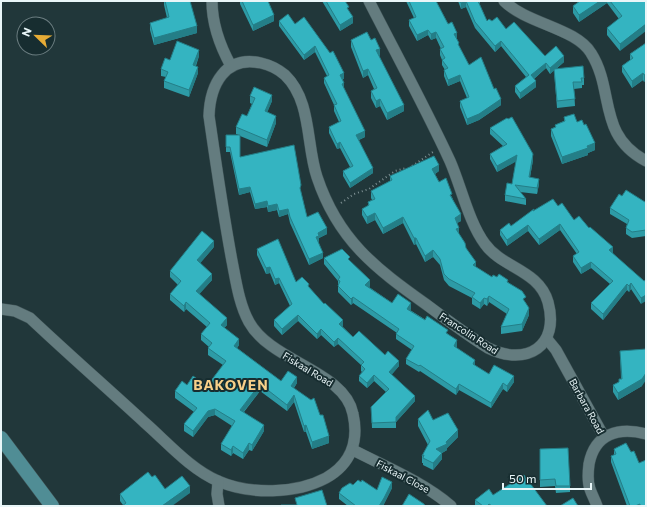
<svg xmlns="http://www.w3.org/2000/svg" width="647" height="507" viewBox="0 0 647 507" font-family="Commissioner,sans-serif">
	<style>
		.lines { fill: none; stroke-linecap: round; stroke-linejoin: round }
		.minor-casing { stroke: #425659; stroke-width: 12 }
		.major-casing { stroke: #425659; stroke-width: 15 }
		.path { stroke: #7e9093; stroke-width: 2; stroke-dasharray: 1 3; stroke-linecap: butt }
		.minor { stroke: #647c7f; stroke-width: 11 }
		.major { stroke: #508d95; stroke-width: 14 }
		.wall { fill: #2d9ba6 }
		.shaded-wall { fill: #247e87 }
		.building { fill: #34b4c1; stroke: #247e87 }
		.labels { text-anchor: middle; stroke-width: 4; stroke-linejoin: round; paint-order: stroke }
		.street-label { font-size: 10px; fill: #e9f6f8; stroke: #172d30 }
		.district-label { font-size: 14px; font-weight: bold; letter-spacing: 1px; fill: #f8d089; stroke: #172d30 }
	</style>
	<rect width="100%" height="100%" fill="#21373a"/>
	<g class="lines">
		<g class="minor-casing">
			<g id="minor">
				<path d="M212,1C212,24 220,46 231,66"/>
				<path d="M504,1C527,24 576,28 591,53C615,91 597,135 646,161"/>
				<path d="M1,309L15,311L30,318C67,353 106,387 144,422C167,442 190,469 218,481C250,495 296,494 326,478C351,464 359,441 353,414C345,371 271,362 249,322C239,304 236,281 232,261C223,213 216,164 209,116C210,85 225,55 261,63C270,65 278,69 285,75C312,101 306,145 317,177C338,240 375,268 427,305C447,320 467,335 488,348C527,367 560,346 548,302C539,270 502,268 485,244C469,223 461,186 450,161C425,107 396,54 369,1"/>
				<path d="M547,339L556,350L604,437"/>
				<path d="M353,450C386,467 423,482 451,506"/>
				<path d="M218,481L217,494L219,506"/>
				<path d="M597,506C595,500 592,495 590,489C587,481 588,472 589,464C595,433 619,427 646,434"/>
			</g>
		</g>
		<g class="major-casing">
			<path id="major" d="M1,438L52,506"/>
		</g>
		<g class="path">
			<path d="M412,166L433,152"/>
			<path d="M341,203L354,194L369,189L395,171L406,168"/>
		</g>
		<use href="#minor" class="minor"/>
		<use href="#major" class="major"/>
	</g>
	<g class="wall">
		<path d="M164,1H190L197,33L154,45L150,30V23L167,18L164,5Z"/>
		<path d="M240,1H242L274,21L253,31L240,4Z"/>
		<path d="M322,1H345L353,23L340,31Z"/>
		<path d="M406,1H436L448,24L457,39L459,47L469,65L501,105L479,120L467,125L460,107V101L467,98L460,81L448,86L444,76V70H445L442,65V60L440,55V49H441L436,38L431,40L428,35L417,41L409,26V20L414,18Z"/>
		<path d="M458,1H480V3H479L487,21H492L506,29L545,56L564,62L556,69L584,78V85H582V88L574,89L575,106L557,108L554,70L550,74L546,68L534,79L536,87L520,99L515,92V86L526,77L501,46L495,52L475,28L466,7L461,9Z"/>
		<path d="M580,1H644L620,51L607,35V28L619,19L607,3L579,22L573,13V6Z"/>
		<path d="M279,21L295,24L344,79H343L344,89L365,137L359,140L373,173L350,188L343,176V171L350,167L340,148L337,149L329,133V127L339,122L334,111V105L324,83V78L327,76L315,52L304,60L279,26Z"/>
		<path d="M351,40H371L380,55L379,56L404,111L387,120L380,106L376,108L371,98V91L374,89L368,75L363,78L351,47Z"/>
		<path d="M646,43L644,82L643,80L632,88L622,72V66L630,60V54Z"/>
		<path d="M199,56L196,66L198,73L189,97L164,88V81L166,77L161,76V69L170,60Z"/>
		<path d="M250,96L272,101L267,112L276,123L267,147L240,136V157L301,191V192L307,217L327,234L319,238V241L318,242L323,258L309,265L290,223L288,214L279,217L277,210L268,212L267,207L255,209L250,192L239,195L230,152H226V135H239L236,134V127L247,116L252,104L250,103Z"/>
		<path d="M564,117L577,122L595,150L588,153V155L562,164L551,136V129L555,127V125L564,121Z"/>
		<path d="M490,128L533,160L530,177L539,184L537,194L520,192L526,199V205L505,201V195L512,184L516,161L497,172L490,159V154L503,146L490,134Z"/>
		<path d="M439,171L435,174L439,182L452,197L461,221L457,223L459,234L466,248L476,267L492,277H497L508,282L526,303L529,315L522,331L501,334V327L507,314L489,302L487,306L484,304L480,309L472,304V298L449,286L444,280L440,265L433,257L425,262L416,244L414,245L403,223L383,234L375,220L367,224L362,215V209L368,206V202L372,200L371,198V191L390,181V176Z"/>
		<path d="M622,196L645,202L646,201V236L632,238L626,234V228L627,224L610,214V208Z"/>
		<path d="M558,206L574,220L589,228L613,253V254L644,281L641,304L631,289L629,292L627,290L603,320L591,309V303L610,284L591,268L581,274L573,262V256L577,254L560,230L539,245L528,231L507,246L500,235V230L511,226L534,211Z"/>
		<path d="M214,247L200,263L212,280L199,294L227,325L224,328L239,345L237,348L281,381L297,383L294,388L329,443L312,449L306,432H304L294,402L287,411L260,391L244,412L264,431L252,451L249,450L243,459L233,453L231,456L221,450V444L232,426L215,415L208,417L193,437L184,431V424L194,412L175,398V391L187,385L207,386L223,365L208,355V348L209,347L201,340V334L207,327L186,309L184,312L170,300V294L178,285L170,277V271Z"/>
		<path d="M257,249L296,282L309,288L343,326H342L353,337L399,366L391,375L415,401L396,422V428H372L371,407L386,392L374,381L367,388L359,381V376L362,372L361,371V365L338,344L334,347L321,335L317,339L298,321L282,335L274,326V320L290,306L279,283L275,285L270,273L266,274L257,255Z"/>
		<path d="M324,258L350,261L370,286L369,287L392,303L411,309L410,310L448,334L457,346L456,348L475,366L489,374L514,382L507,392L503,389L491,408L459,390L456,395L420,371L419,372L406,364V359L412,350L396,339V334L397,333L353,303L351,305L338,292V281L324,264Z"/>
		<path d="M620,351L642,386L618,400L613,392V385L619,382L621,379Z"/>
		<path d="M418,419L433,420L458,437L447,448V450L442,453V459L433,470L423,465V463H422V456L428,445L418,426Z"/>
		<path d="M540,449L570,486V492L556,493L555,486L540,487Z"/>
		<path d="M614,449L646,506H627L611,462V456L614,455Z"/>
		<path d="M152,477L165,489L190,493L123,505L120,501V494Z"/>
		<path d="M361,482L377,490L392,488L383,506H348L339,499V493Z"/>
		<path d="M493,495L547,506H475V500Z"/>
	</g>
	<g class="shaded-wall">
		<path d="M466,1V7L461,9V3Z"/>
		<path d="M600,1H607V3L579,22V15Z"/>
		<path d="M274,15V21L253,31V25Z"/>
		<path d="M353,17V23L340,31V25Z"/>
		<path d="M646,24V31L620,51V44Z"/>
		<path d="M197,26V33L154,45V38Z"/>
		<path d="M428,30V35L417,41V35Z"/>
		<path d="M436,32V38L431,40V34Z"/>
		<path d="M457,33V39L454,40V34Z"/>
		<path d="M501,41V46L495,52V46Z"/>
		<path d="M315,46V52L304,60V55Z"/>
		<path d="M380,49V55L376,57V50Z"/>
		<path d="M199,50V56L193,72V65Z"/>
		<path d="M564,56V62L550,74V68Z"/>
		<path d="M546,63V68L531,81V75Z"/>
		<path d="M198,67V73L189,97V90Z"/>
		<path d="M368,69V75L363,78V71Z"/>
		<path d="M344,73V79L340,80V75Z"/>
		<path d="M643,73V80L632,88V81Z"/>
		<path d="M646,74V81L644,82V75Z"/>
		<path d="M460,75V81L448,86V80Z"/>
		<path d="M536,81V87L520,99V93Z"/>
		<path d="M344,83V89L342,90V84Z"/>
		<path d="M272,95V101L265,118V111Z"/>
		<path d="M380,99V106L376,108V101Z"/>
		<path d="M501,99V105L479,120L467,125V119Z"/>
		<path d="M404,105V111L387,120V113Z"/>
		<path d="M276,116V123L267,147V140Z"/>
		<path d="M365,131V137L356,141V135Z"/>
		<path d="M340,142V148L337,149V144Z"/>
		<path d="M595,143V150L588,153V155L562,164V157Z"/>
		<path d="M533,154V160L529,183V177Z"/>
		<path d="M517,155V161L497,172V166Z"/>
		<path d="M439,165V171L432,176V169Z"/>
		<path d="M373,168V173L350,188V183Z"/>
		<path d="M539,179V184L537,194V188Z"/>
		<path d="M250,187V192L239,195V189Z"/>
		<path d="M267,201V207L255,209V204Z"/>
		<path d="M277,204V210L268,212V206Z"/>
		<path d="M288,209V214L279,217V211Z"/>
		<path d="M375,213V220L367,224V217Z"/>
		<path d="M461,214V221L455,224V218Z"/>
		<path d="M403,217V223L383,234V228Z"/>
		<path d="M560,224V230L539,245V239Z"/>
		<path d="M528,225V231L507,246V240Z"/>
		<path d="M327,228V234L319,238V241L316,243V237L318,233Z"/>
		<path d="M459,228V234L456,229Z"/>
		<path d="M414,238H416V244L414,245Z"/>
		<path d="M214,241V247L197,267V260Z"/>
		<path d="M613,247V253L609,256V250Z"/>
		<path d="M433,250V257L425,262V256Z"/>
		<path d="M323,253V258L309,265V259Z"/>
		<path d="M476,262V269L473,265Z"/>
		<path d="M591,262V268L581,274V268Z"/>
		<path d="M270,267V273L266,274V268Z"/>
		<path d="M212,274V280L196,298V291Z"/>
		<path d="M279,278V283L275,285V279Z"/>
		<path d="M370,280V286L365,291V285Z"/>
		<path d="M631,283V289L629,292V286Z"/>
		<path d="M627,284V290L603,320V314Z"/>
		<path d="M646,295V301L641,304V298Z"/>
		<path d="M489,296V302L487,306V299Z"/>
		<path d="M353,297V303L351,305V299Z"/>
		<path d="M484,298V304L480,309V303Z"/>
		<path d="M186,302V309L184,312V306Z"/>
		<path d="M411,303V309L407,314V309Z"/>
		<path d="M529,308V315L522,331V324Z"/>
		<path d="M298,315V321L282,335V329Z"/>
		<path d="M227,318V325L221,332V325Z"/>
		<path d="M343,320V326L339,329V324Z"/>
		<path d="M321,329V335L317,339V334Z"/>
		<path d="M338,338V344L334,347V342Z"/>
		<path d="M239,339V345L234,353V346Z"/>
		<path d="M457,340V346L454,352V346Z"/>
		<path d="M475,360V366L473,364Z"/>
		<path d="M399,361V366L389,378V372Z"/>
		<path d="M646,373V380L642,386L618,400V393Z"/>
		<path d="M374,375V381L367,388V383Z"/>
		<path d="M514,376V382L507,392V386Z"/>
		<path d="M297,377V383L291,392V386Z"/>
		<path d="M503,383V389L491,408V403Z"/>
		<path d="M260,384V391L240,416V410Z"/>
		<path d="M459,384V390L456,395V389Z"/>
		<path d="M294,395V402L287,411V405Z"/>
		<path d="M415,396V401L396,422V428V417Z"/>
		<path d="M215,409V415L208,417L193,437V431L208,411Z"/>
		<path d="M264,425V431L252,451V445Z"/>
		<path d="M306,425V432H304V426Z"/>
		<path d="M458,430V437L447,448V450L442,453V459L433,470V463L436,449L446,442Z"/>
		<path d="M329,436V443L312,449V442Z"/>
		<path d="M249,443V450L243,459V453Z"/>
		<path d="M233,446V453L231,456V450Z"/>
		<path d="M392,482V488L383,506H379Z"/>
		<path d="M190,486V493L172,506H162Z"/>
	</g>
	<g class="building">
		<path d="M165,1H190L197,26L154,38L150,23L169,17Z"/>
		<path d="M242,1H268L274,15L253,25Z"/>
		<path d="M326,1H345L349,7L347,8L353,17L340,25Z"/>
		<path d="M409,1H436L448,24L452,22L457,33L454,34L459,43L458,44L469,65L481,57L494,89L496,88L501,99L479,114L467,119L460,101L469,97L460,75L448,80L444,70L448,68L442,60L445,58L440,49L444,47L436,32L431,34L428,30L417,35L409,20L416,17Z"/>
		<path d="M460,1H478L487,21L489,19L492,21L497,17L506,29L514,22L545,56L556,46L564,56L550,68L546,63L531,75L536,81L520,93L515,86L529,75L501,41L495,46L475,22L466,1L461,3Z"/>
		<path d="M580,1H600L579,15L573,6Z"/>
		<path d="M610,1H644L646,3V24L620,44L607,28L622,16Z"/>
		<path d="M288,14L295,24L304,17L330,53L333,51L344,73L340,75L344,83L342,84L365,131L356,135L373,168L350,183L343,171L353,166L340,142L337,144L329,127L341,121L334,105L337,104L324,78L329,75L315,46L304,55L279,21Z"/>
		<path d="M367,32L371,40L375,38L380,49L376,50L404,105L387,113L380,99L376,101L371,91L377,88L368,69L363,71L351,40Z"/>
		<path d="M177,41L199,50L193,65L198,67L189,90L164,81L168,72L161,69L165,58L170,60Z"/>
		<path d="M646,43V74L644,75L643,73L632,81L622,66L633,58L630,54Z"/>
		<path d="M583,66L584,78H581L582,82H573L575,99L557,101L554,69Z"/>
		<path d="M254,87L272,95L265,111L276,116L267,140L236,127L242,114L247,116L255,98L250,96Z"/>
		<path d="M574,114L577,122L582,120L584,125L586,124L595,143L587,146L588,148L562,157L551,129L556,127L555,125L565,121L564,117Z"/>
		<path d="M512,117L533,154L529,177L539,179L537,188L515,185L526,199L505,195L507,183L512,184L517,155L497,166L490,154L507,144L490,128L507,118L508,119Z"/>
		<path d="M226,135H240V157L294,145L301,185L300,188L307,217L318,212L327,228L318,233L319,236L316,237L323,253L309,259L290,217L288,209L279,211L277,204L268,206L267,201L255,204L250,187L239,189L230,147H226Z"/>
		<path d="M434,156L439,165L432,169L439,182L446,178L452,194L450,195L461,214L455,218L459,228L456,229L465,243L466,248L476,262L473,265L492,277L493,275L497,277L499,274L508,280L507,282L522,291L526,297L523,299L529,308L522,324L501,327L509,309L489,296L487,299L484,298L480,303L472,297L475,293L449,279L444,274L440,259L433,250L425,256L416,238H414L403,217L383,228L375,213L367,217L362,209L369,205L368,202L375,199L371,191L392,180L390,176Z"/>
		<path d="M626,190L645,202L646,201V230L632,232L626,228L629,220L610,208L619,194L622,196Z"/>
		<path d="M553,199L558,206L562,203L574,220L579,216L589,228L590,227L613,247L609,250L644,281L646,280V295L641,298L631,283L629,286L627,284L603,314L591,303L613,281L591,262L581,268L573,256L579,252L560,224L539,239L528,225L507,240L500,230L509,223L511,226L534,209L533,211Z"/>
		<path d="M202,231L214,241L197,260L212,274L196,291L227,318L221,325L239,339L234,346L281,381L288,371L297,377L291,386L311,400L314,398L320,415H323L329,436L312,442L306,425L304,426L294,395L287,405L260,384L240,410L264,425L252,445L249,443L243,453L233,446L231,450L221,444L235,421L215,409L208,411L193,431L184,424L197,408L175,391L182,381L187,385L193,376L207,386L226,361L208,348L212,343L201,334L210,323L186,302L184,306L170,294L181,281L170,271Z"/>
		<path d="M278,239L296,282L302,277L309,284L308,286L324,304L325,303L343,320L339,324L353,337L359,331L385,355L388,351L399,361L389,372L415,396L396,417V422L372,423L371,407L389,389L374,375L367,383L359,376L365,369L361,365L364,362L338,338L334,342L321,329L317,334L298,315L282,329L274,320L292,304L279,278L275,279L270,267L266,268L257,249Z"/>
		<path d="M342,249L350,257L348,259L370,280L365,285L392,303L398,294L411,303L407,309L425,320L427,316L448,330L446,333L457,340L454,346L475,360L473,364L489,374L494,365L514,376L507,386L503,383L491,403L459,384L456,389L420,365L419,366L406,359L414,346L396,334L399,329L353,297L351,299L338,286L340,281L338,280L340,277L324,258Z"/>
		<path d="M646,349V373L642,379L618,393L613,385L619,382V379H622L620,351Z"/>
		<path d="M428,410L433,420L448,413L458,430L446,442L447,444L436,449L442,453L433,463L423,458L424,455L422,456L430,441L418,419Z"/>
		<path d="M626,443L631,452L634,451L639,463L646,460V506H640V504L635,506H630L611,456L616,454L614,449Z"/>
		<path d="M568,448L570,486H556L555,479L540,480V449Z"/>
		<path d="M148,472L152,477L155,475L165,489L182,476L190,486L162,506H122L126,503L120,494Z"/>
		<path d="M524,475L547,506H492L489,504L487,506H483L475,500L489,489L493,495Z"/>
		<path d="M382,477L392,482L384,498L379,506H356L339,493L342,488L350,483L353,485L358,480L361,482L362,480L377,490Z"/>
		<path d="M322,490L327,506H281V505H297L295,498Z"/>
		<path d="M409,494L424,504L425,506H402Z"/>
		<path d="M573,498L578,506H560Z"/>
	</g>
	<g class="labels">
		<g class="street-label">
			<text transform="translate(469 333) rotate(33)" y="4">Francolin Road</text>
			<text transform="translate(308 369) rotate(31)" y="4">Fiskaal Road</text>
			<text transform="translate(587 406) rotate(61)" y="4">Barbara Road</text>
			<text transform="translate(403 476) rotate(28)" y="4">Fiskaal Close</text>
		</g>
		<g class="district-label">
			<text x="231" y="390">BAKOVEN</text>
		</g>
	</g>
	<rect width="647" height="507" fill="none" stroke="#e9f6f8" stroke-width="4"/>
	<g transform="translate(36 36) rotate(293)"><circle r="19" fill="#172d30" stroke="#6b7d80"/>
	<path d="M0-3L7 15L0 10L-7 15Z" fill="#e6ac36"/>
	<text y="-6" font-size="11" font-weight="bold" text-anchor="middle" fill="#e9f6f8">N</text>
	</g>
	<path d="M503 483v6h88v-6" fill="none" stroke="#e9f6f8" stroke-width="2"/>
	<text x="509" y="483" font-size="12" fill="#e9f6f8" stroke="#172d30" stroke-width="3" paint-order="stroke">50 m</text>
</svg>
